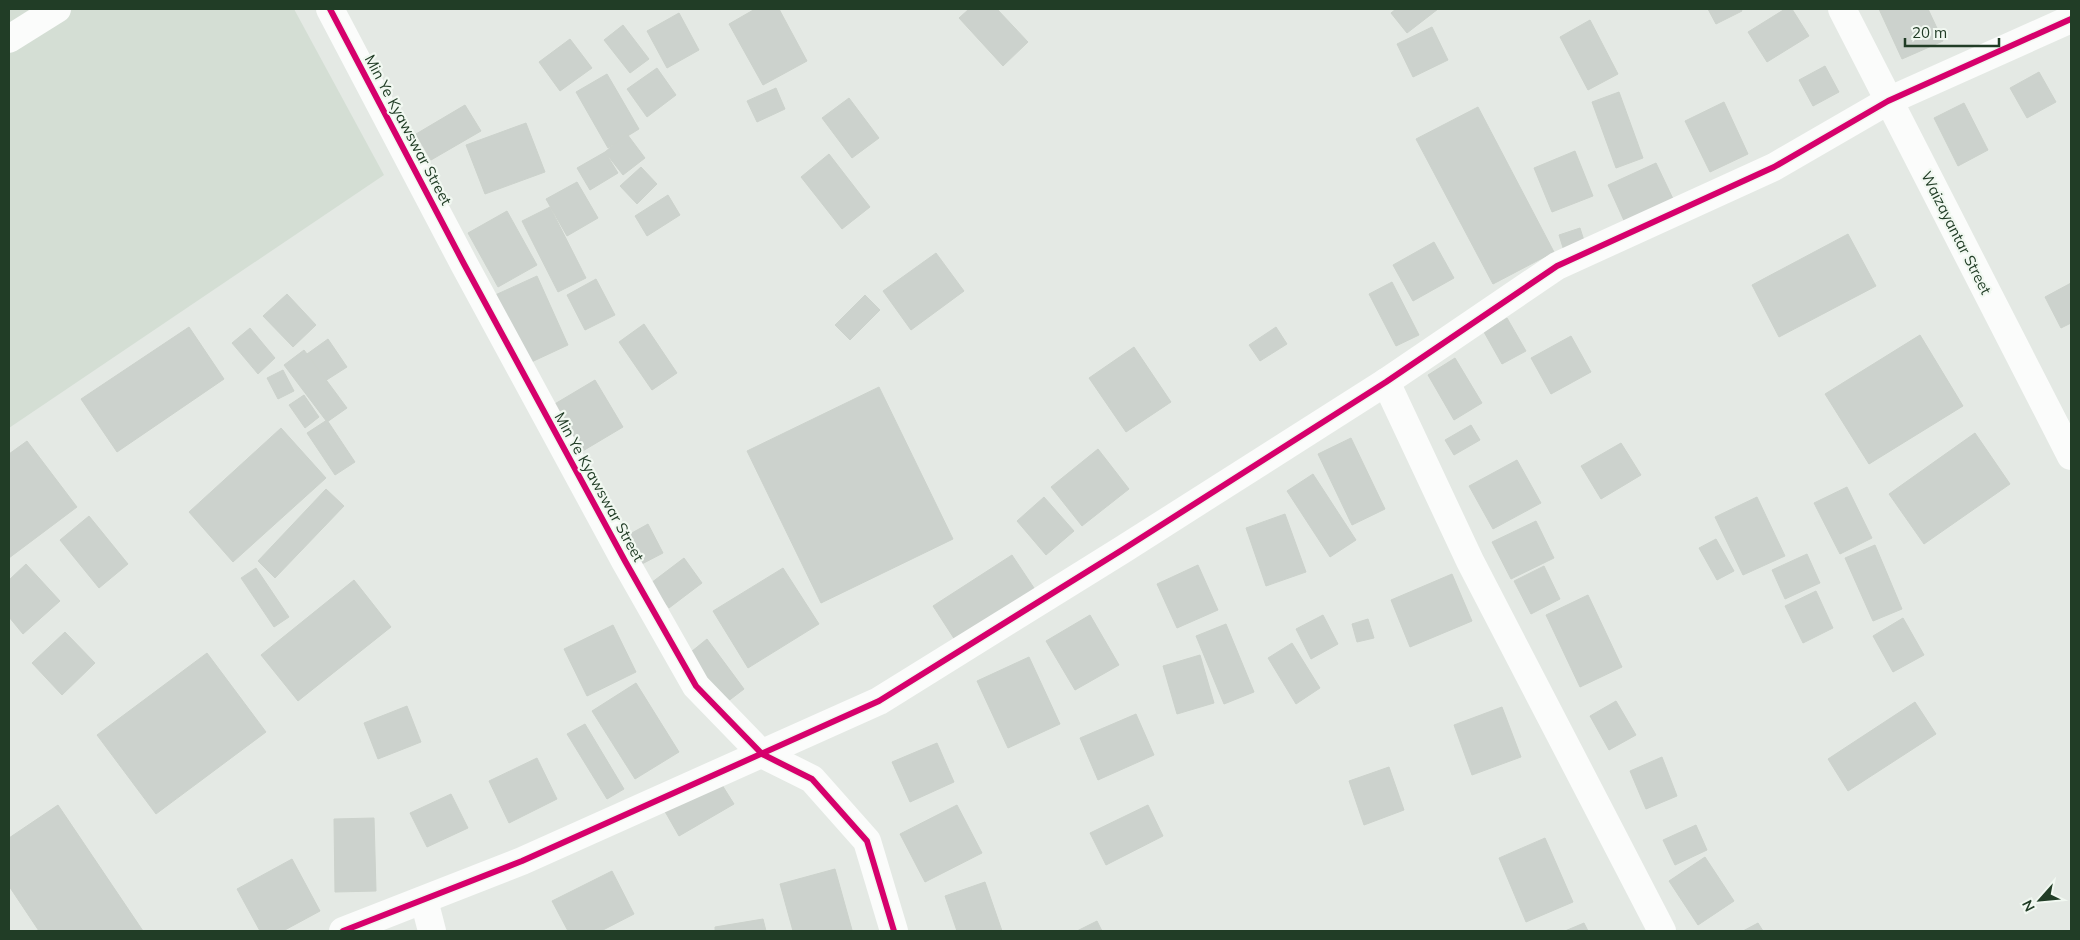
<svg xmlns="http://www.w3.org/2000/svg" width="2080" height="940" viewBox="0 0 2080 940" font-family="Mulish,sans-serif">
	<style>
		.built { fill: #d4ded4 }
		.building { fill: #ccd2cd; stroke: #ccd2cc }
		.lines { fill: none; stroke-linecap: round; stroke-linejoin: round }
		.minor { stroke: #fbfcfb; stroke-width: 28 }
		.cycleway-casing { stroke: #f1f8f1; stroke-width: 9 }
		.cycleway { stroke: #d6006c; stroke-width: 6 }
		.labels { text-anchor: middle; stroke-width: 4.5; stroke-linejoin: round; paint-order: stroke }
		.street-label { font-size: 15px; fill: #213d26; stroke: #f1f8f1 }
	</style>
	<rect width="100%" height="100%" fill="#e4e9e4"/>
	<path class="built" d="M9,9H294L384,175L9,428Z"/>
	<g class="building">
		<path d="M755,9H779L807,61L763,85L729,24Z"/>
		<path d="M969,9H997L1028,42L1003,66L959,18Z"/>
		<path d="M1396,9H1438L1407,33L1391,13Z"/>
		<path d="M1708,9H1741L1742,11L1716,24Z"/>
		<path d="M1785,9H1792L1809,36L1767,62L1748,32Z"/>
		<path d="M1879,9H1928L1943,41L1902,59Z"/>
		<path d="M679,13L699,50L667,68L647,31Z"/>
		<path d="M1590,20L1618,74L1588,90L1560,37Z"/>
		<path d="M623,25L649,59L630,73L604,40Z"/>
		<path d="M1432,27L1448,60L1413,77L1397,44Z"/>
		<path d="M570,39L592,68L560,91L539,62Z"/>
		<path d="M1825,66L1839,92L1813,106L1799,80Z"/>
		<path d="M657,68L676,95L647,117L627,89Z"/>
		<path d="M2039,72L2056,102L2027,118L2010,88Z"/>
		<path d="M607,74L639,129L608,148L576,92Z"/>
		<path d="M776,88L785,109L757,122L747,101Z"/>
		<path d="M1619,92L1643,158L1616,168L1592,102Z"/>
		<path d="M849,98L879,138L852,158L822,118Z"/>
		<path d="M1724,102L1748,154L1710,172L1685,121Z"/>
		<path d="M1964,103L1988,150L1958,166L1934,118Z"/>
		<path d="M465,105L481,131L431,160L416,134Z"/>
		<path d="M1478,107L1554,252L1493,284L1416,139Z"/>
		<path d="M526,123L545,172L485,194L466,145Z"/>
		<path d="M627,134L645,158L623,175L605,152Z"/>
		<path d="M1575,151L1593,196L1552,212L1534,168Z"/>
		<path d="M605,152L618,173L590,190L577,168Z"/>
		<path d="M829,154L870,207L842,229L801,177Z"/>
		<path d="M1656,163L1675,203L1626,225L1608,185Z"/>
		<path d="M641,167L657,184L637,204L620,186Z"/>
		<path d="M577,182L598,218L567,236L546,199Z"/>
		<path d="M668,195L680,215L647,236L635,216Z"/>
		<path d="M550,207L586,278L558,292L522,221Z"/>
		<path d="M507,211L537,265L498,287L468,233Z"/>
		<path d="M1580,228L1587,250L1566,257L1559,235Z"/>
		<path d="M1848,234L1876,286L1779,337L1752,285Z"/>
		<path d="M1434,242L1454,278L1413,301L1393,265Z"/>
		<path d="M936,253L964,291L911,330L883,291Z"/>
		<path d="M537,276L568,345L525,365L493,296Z"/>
		<path d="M596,279L615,315L585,330L567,295Z"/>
		<path d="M1392,282L1419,335L1396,346L1369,294Z"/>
		<path d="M2071,283V323L2061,328L2045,297Z"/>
		<path d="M287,294L316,325L293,347L263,316Z"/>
		<path d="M865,295L880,310L850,340L835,325Z"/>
		<path d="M1507,318L1526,351L1502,364L1484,332Z"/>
		<path d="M644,324L677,373L652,390L619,342Z"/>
		<path d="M189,327L224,379L117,452L81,399Z"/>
		<path d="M1276,327L1287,344L1260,361L1249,345Z"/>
		<path d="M250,328L275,358L258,374L232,343Z"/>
		<path d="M1920,335L1963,406L1869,464L1825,394Z"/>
		<path d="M1571,336L1591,372L1551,394L1531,358Z"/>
		<path d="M328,339L347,367L325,381L307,354Z"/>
		<path d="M1134,347L1171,402L1126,432L1089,378Z"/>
		<path d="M304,350L347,408L327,422L284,365Z"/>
		<path d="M1455,358L1482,403L1454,420L1428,375Z"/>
		<path d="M283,370L294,391L278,399L267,378Z"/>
		<path d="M595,380L623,427L581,452L553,405Z"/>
		<path d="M879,387L953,539L821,603L747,451Z"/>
		<path d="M304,395L319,417L305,428L289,405Z"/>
		<path d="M327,420L355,462L335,475L307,433Z"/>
		<path d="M1471,425L1480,440L1454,455L1445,440Z"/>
		<path d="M281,428L326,478L233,562L189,512Z"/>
		<path d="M1975,433L2010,484L1924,544L1889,494Z"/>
		<path d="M1351,438L1385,509L1352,525L1318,454Z"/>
		<path d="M27,441L77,507L9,558V454Z"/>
		<path d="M1621,443L1641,475L1601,499L1581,466Z"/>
		<path d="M1098,449L1129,489L1082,526L1051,487Z"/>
		<path d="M1517,460L1541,503L1493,529L1469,486Z"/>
		<path d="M1313,474L1356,540L1330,557L1287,491Z"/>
		<path d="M1847,487L1872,538L1840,554L1814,503Z"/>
		<path d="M326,489L344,506L275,578L258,561Z"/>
		<path d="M1044,497L1074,531L1046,555L1017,521Z"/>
		<path d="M1757,497L1785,556L1743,575L1715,517Z"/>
		<path d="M1285,514L1306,572L1266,586L1246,528Z"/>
		<path d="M89,516L128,564L99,588L60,540Z"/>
		<path d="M1536,521L1554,558L1511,579L1492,542Z"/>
		<path d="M648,524L663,553L636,567L621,539Z"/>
		<path d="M1716,539L1734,571L1717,580L1699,548Z"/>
		<path d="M1875,545L1902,609L1873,621L1845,558Z"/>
		<path d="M1807,554L1820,583L1785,599L1772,570Z"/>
		<path d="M1012,555L1036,591L957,643L933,606Z"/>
		<path d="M684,558L702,583L669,608L651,583Z"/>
		<path d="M26,564L60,601L23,634L9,617V580Z"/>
		<path d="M1198,565L1218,610L1177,628L1157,584Z"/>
		<path d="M1544,566L1560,599L1531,614L1514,581Z"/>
		<path d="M256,568L289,617L274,627L241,578Z"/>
		<path d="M783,568L819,624L748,668L713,611Z"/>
		<path d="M1452,574L1472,621L1410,647L1391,600Z"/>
		<path d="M354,580L391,627L298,701L261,655Z"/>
		<path d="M1816,591L1833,628L1803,643L1785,606Z"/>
		<path d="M1588,595L1622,667L1580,687L1546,615Z"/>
		<path d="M1090,615L1119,665L1075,690L1046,641Z"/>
		<path d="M1323,615L1338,644L1311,659L1296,629Z"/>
		<path d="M1903,618L1924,655L1893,672L1873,636Z"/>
		<path d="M1368,619L1374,638L1357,642L1352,624Z"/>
		<path d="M1226,624L1254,692L1224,704L1196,636Z"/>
		<path d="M613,625L636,672L587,696L564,649Z"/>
		<path d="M65,632L95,663L62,695L32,663Z"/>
		<path d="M707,639L744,689L723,705L686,656Z"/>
		<path d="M1292,643L1320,688L1296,704L1268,658Z"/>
		<path d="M207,653L266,732L156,814L97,735Z"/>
		<path d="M1200,655L1214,703L1177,714L1163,666Z"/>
		<path d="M1029,657L1060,724L1008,748L977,681Z"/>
		<path d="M636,683L679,752L635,779L592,711Z"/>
		<path d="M1616,701L1636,735L1609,750L1590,716Z"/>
		<path d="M1915,702L1936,734L1848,791L1828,759Z"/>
		<path d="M407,706L421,742L378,759L364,723Z"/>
		<path d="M1502,707L1521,757L1472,775L1454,725Z"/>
		<path d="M1136,714L1154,755L1098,780L1080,738Z"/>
		<path d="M585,724L624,789L607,799L567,734Z"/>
		<path d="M937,743L954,782L910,802L892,762Z"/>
		<path d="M1662,757L1677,796L1646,809L1630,771Z"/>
		<path d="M537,758L557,799L509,823L489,781Z"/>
		<path d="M1389,767L1404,810L1364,825L1349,781Z"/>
		<path d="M717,777L734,804L679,836L663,808Z"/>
		<path d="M451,794L468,828L427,847L410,813Z"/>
		<path d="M58,805L143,931H39L9,886V838Z"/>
		<path d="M957,805L982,853L925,882L900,834Z"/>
		<path d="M1148,805L1163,836L1106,865L1090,833Z"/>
		<path d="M374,818L376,891L335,892L334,819Z"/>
		<path d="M1696,825L1707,850L1675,865L1663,840Z"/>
		<path d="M1545,838L1573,902L1526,922L1499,858Z"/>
		<path d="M1705,857L1734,901L1698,925L1669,881Z"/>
		<path d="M292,859L320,911L283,931H260L237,889Z"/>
		<path d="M835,869L852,930L793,931L780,884Z"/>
		<path d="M612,871L634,914L601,931H568L552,901Z"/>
		<path d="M985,882L1002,931H957L945,896Z"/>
		<path d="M763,919L766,931H715V927Z"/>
		<path d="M1097,921L1102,931H1077Z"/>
		<path d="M1584,923L1588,931H1565Z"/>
		<path d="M1758,923L1763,931H1743Z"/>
	</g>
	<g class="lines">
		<g class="minor">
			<path d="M330,9L464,264L625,561L696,686L762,754L812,779L867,841L894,931"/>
			<path d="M1842,9L2071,456"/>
			<path d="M9,39L57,9"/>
			<path d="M1386,382L1470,561L1662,931"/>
			<path d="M424,900L432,931"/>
			<path d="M343,931L522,861L879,701L1122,550L1386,382L1557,266L1774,167L1888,101L2071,19"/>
		</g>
		<g class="cycleway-casing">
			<g id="cycleway">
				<path d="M330,9L464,264L625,561L696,686L762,754L812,779L867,841L894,931"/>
				<path d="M343,931L522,861L879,701L1122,550L1386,382L1557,266L1774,167L1888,101L2071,19"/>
			</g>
		</g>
		<use href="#cycleway" class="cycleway"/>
	</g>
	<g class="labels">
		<g class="street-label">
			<text transform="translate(408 130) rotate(62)" y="5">Min Ye Kyawswar Street</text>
			<text transform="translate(1956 233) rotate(63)" y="5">Waizayantar Street</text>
			<text transform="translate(599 487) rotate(61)" y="5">Min Ye Kyawswar Street</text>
		</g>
	</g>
	<rect width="2080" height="940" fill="none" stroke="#213d26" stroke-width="20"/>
	<g transform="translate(2040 900) rotate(243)" stroke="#f1f8f1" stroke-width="4" paint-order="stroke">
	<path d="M0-4L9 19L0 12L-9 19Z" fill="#213d26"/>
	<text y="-8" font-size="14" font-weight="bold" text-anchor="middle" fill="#213d26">N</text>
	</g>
	<path d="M1905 38v8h94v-8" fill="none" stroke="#213d26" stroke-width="2.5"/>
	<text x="1912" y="38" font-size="15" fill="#213d26" stroke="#f1f8f1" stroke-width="4" paint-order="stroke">20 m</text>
</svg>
